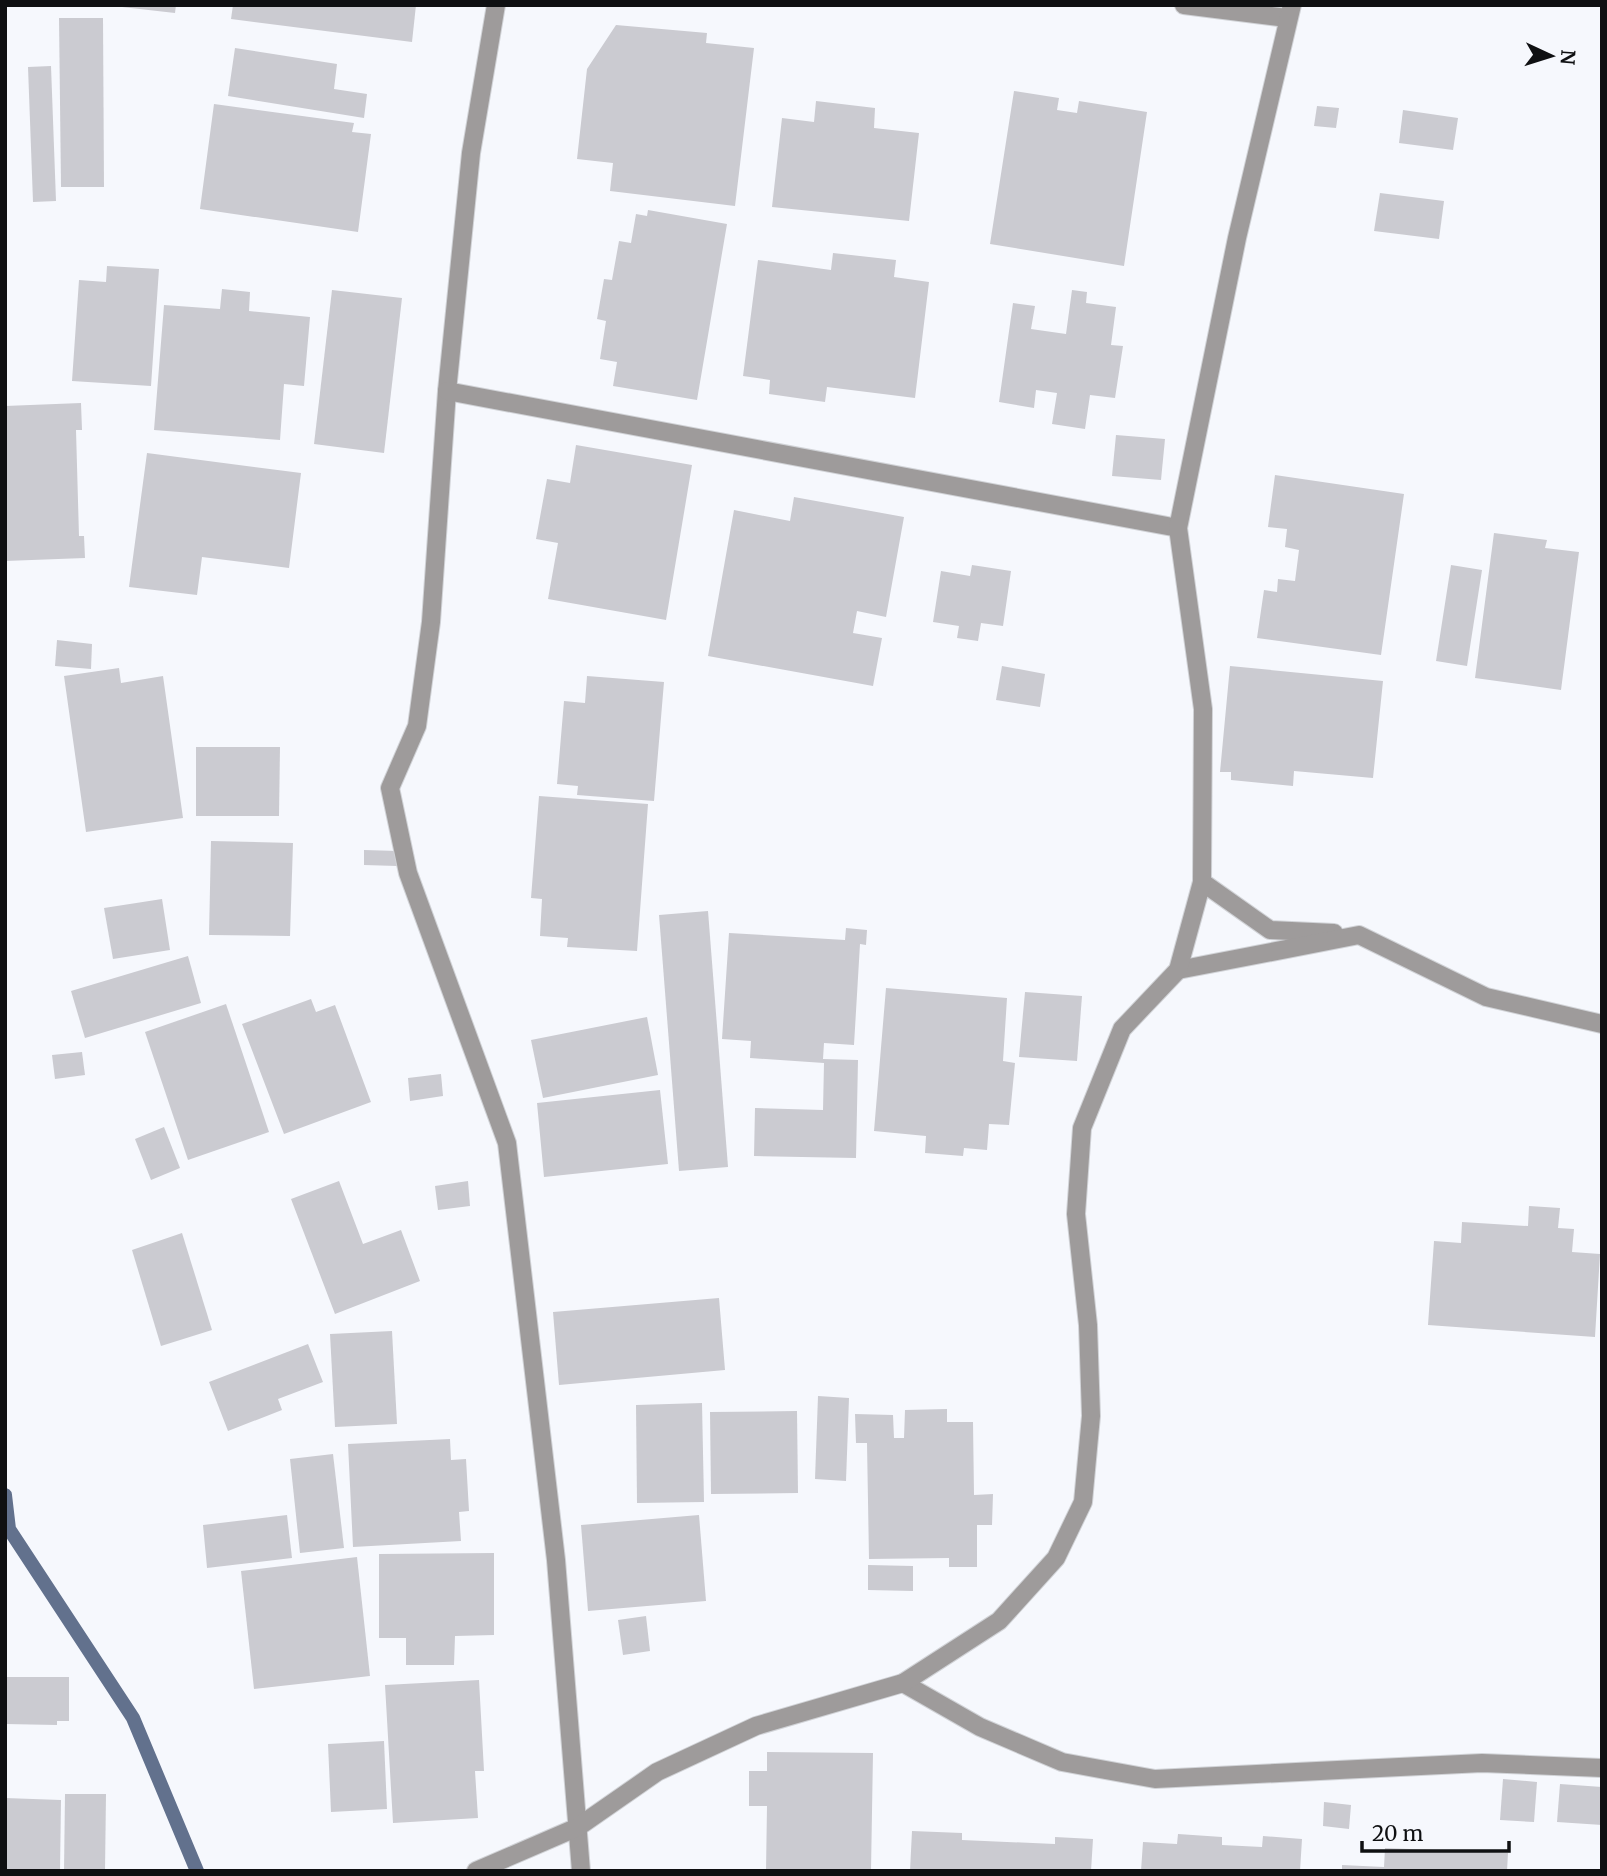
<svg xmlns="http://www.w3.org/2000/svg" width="1607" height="1876" viewBox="0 0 1607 1876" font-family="Merriweather,serif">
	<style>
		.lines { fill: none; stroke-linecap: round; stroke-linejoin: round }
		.stream { stroke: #62718d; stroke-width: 14 }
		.building { fill: #cbcbd1 }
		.street-casing { stroke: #d1d3d7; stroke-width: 20 }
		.street { stroke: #9e9b9b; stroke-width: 18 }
	</style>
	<rect width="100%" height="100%" fill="#f6f8fd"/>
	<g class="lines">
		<path class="stream" d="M5,1495L9,1529L133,1718L197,1871"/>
	</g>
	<g class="building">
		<path d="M122,5H176L175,13L122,7Z"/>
		<path d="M233,5H416L412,42L231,19Z"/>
		<path d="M59,18H103L104,187H61Z"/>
		<path d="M616,25L707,33L706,43L754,48L735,206L610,191L613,163L577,159L587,69Z"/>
		<path d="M235,48L337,64L334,89L367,94L364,118L228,96Z"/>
		<path d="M51,66L56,201L33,202L28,67Z"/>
		<path d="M1014,91L1059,98L1057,110L1077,113L1079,101L1147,112L1124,266L990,244Z"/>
		<path d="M816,101L875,108L874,128L919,133L909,221L772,207L782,118L814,122Z"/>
		<path d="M214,104L354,123L352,132L371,134L358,232L200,209Z"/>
		<path d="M1317,106L1339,108L1336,128L1314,126Z"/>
		<path d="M1403,110L1458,118L1453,150L1399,143Z"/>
		<path d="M1380,193L1444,201L1439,239L1374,231Z"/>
		<path d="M648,210L727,224L697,400L613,386L617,362L600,359L606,321L597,319L604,279L612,280L619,241L631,243L636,214L647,216Z"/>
		<path d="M833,253L896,260L894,277L929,282L915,398L827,387L825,402L769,394L770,380L743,376L758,260L831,270Z"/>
		<path d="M107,266L159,269L151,386L72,381L79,280L106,282Z"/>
		<path d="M222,289L250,292L249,311L310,317L304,386L284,384L280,440L154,430L164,305L220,309Z"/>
		<path d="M332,290L402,298L384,453L314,444Z"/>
		<path d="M1072,290L1087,292L1086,303L1116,307L1111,345L1123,346L1115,398L1090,395L1085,429L1052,424L1057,393L1036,390L1034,408L999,402L1013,303L1035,306L1031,329L1066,334Z"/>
		<path d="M81,403L82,430H76L79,536H84L85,558L5,561V406Z"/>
		<path d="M1116,435L1165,439L1161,480L1112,476Z"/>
		<path d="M576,445L692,465L666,620L548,599L558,543L536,539L547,479L570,483Z"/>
		<path d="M147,453L301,473L289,568L202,557L197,595L129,587Z"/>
		<path d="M1275,475L1404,494L1381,655L1257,638L1264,590L1277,592L1278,579L1295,581L1299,550L1285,547L1287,529L1268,527Z"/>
		<path d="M794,497L904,517L886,617L857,611L853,633L882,638L873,686L708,656L734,510L790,521Z"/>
		<path d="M1494,533L1547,540L1545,548L1579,552L1561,690L1475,678Z"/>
		<path d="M972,565L1011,571L1003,626L981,623L978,641L957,638L959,626L933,622L941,571L970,576Z"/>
		<path d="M1451,565L1482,570L1467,666L1436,661Z"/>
		<path d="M57,640L92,644L91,669L55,666Z"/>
		<path d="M1002,666L1045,674L1040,707L996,700Z"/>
		<path d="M1230,666L1383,681L1373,778L1294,771L1293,786L1231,780V772H1220Z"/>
		<path d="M119,668L121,683L163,676L183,818L86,832L64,676Z"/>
		<path d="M587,676L664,682L654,801L577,795L578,786L557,784L564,701L585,703Z"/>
		<path d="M196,747H280L279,816H196Z"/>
		<path d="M539,796L648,804L637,951L567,947L568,938L540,936L542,899L531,898Z"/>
		<path d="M211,841L293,843L290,936L209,935Z"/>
		<path d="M364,850L398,851L397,866L364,865Z"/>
		<path d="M162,899L170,950L113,959L104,908Z"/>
		<path d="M708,911L728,1167L679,1171L659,915Z"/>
		<path d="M846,928L867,930L866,945L860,944L854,1045L824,1043L823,1059L858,1060L856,1158L754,1156L755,1108L823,1110L824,1063L750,1058L751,1041L722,1039L729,933L845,940Z"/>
		<path d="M188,956L201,1003L85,1038L71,991Z"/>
		<path d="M886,988L1007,998L1003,1061L1015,1063L1009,1125L989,1124L987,1150L964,1148L963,1156L925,1153L926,1136L874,1131Z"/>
		<path d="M1025,992L1082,996L1077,1061L1019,1057Z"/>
		<path d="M311,999L316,1012L335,1005L371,1102L284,1134L242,1024Z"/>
		<path d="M226,1004L269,1132L188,1160L145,1032Z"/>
		<path d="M647,1017L658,1075L543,1098L531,1040Z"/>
		<path d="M82,1052L85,1075L55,1079L52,1055Z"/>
		<path d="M441,1074L443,1096L410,1101L408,1078Z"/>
		<path d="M660,1090L668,1164L544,1177L537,1103Z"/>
		<path d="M164,1127L180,1168L151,1180L135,1139Z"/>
		<path d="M339,1181L363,1244L401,1230L420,1281L335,1314L291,1199Z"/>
		<path d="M468,1181L470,1206L438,1210L435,1186Z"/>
		<path d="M1529,1206L1560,1208L1558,1228L1574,1229L1572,1252L1600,1254L1595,1337L1428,1325L1434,1241L1461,1243L1462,1222L1528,1226Z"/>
		<path d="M182,1233L212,1330L161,1346L132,1250Z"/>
		<path d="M719,1298L725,1370L559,1385L553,1312Z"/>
		<path d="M392,1331L397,1424L335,1427L330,1334Z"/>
		<path d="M308,1344L323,1382L278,1399L282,1410L228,1431L209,1382Z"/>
		<path d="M818,1396L849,1398L846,1481L815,1479Z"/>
		<path d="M702,1403L704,1502L637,1503L636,1405Z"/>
		<path d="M947,1409V1422H973L974,1495L993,1494L992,1525H977V1567H949V1558L869,1559L867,1443H856L855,1414L893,1415L894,1438H904L905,1410Z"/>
		<path d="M797,1411L798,1493L711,1494L710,1412Z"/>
		<path d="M450,1439L451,1460L466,1459L469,1511L459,1512L461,1541L353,1547L348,1444Z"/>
		<path d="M333,1454L344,1548L300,1553L290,1459Z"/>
		<path d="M287,1515L292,1558L207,1568L203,1525Z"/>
		<path d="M699,1515L706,1601L588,1611L581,1525Z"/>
		<path d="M494,1553V1635L455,1636L454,1665H406V1638H379V1554Z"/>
		<path d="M357,1557L370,1676L254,1689L241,1571Z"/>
		<path d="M868,1565L913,1566V1591L868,1590Z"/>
		<path d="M646,1616L650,1651L623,1655L618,1620Z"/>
		<path d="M5,1677H69V1721H57V1725L5,1724Z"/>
		<path d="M479,1680L484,1771H475L478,1818L393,1823L385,1685Z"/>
		<path d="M384,1741L387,1809L331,1812L328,1744Z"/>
		<path d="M767,1752L873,1753L871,1871H766L767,1806H749V1771H767Z"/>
		<path d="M1503,1779L1537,1782L1534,1822L1500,1820Z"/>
		<path d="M1560,1784L1602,1787V1825L1557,1822Z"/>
		<path d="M65,1794H106L105,1871H64Z"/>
		<path d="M5,1798L61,1800L60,1871L5,1869Z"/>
		<path d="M1324,1802L1351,1805L1349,1829L1323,1826Z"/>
		<path d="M912,1831L962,1833V1840L1055,1844V1837L1093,1839L1091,1871H910Z"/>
		<path d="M1178,1834L1222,1837V1845L1262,1847L1263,1836L1302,1839L1300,1871H1141L1143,1842L1177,1844Z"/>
		<path d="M1385,1848L1508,1853L1507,1871H1342V1865L1384,1867Z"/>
	</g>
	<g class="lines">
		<g class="street-casing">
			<g id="street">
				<path d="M496,5L471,153L447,391L431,622L417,726L390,788L408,873L507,1143L556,1560L581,1871"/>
				<path d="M1184,5L1287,18"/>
				<path d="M447,391L1178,528"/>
				<path d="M1202,882L1270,930L1334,933"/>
				<path d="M1178,970L1359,935L1486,997L1602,1024"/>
				<path d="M903,1683L980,1727L1062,1762L1155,1779L1482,1763L1602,1768"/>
				<path d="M476,1871L578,1827L657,1772L756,1726L903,1683L999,1621L1056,1558L1083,1502L1091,1416L1088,1325L1076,1214L1082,1128L1122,1029L1178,970L1202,882L1203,709L1178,528L1237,238L1292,5"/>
			</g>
		</g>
		<use href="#street" class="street"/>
	</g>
	<rect width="1607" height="1876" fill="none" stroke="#0f1012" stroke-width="14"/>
	<g transform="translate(1551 56) rotate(94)" stroke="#f6f8fd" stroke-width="5" paint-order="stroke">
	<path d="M0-5L12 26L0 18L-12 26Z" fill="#0f1012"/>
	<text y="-10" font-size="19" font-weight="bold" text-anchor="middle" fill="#0f1012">N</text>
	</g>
	<path d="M1362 1841v10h147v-10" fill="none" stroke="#0f1012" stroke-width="3.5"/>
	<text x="1372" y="1841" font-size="21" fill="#0f1012" stroke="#f6f8fd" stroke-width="5" paint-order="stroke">20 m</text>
</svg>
